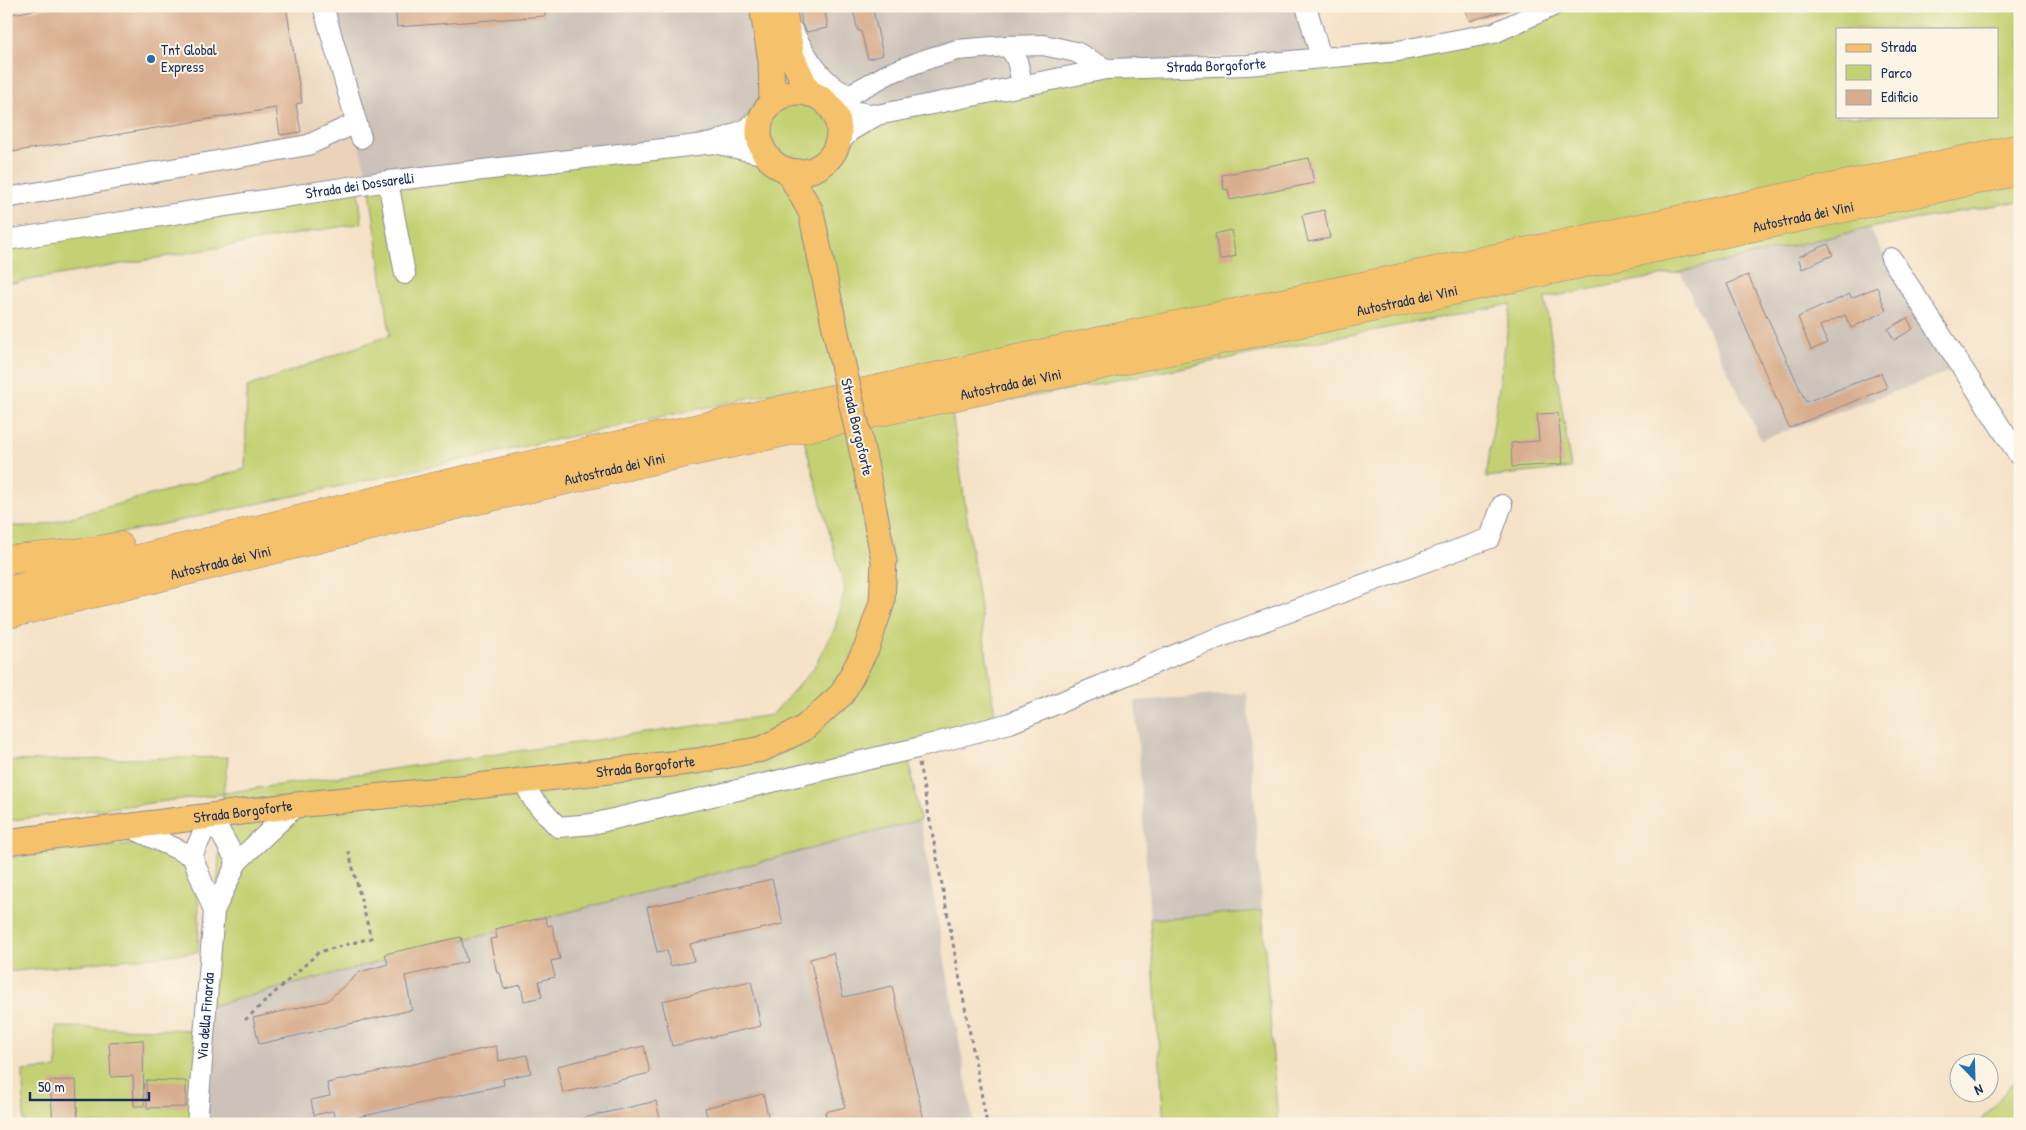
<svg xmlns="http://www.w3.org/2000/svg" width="2026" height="1130" viewBox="0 0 2026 1130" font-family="'Patrick Hand',sans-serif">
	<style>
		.built { fill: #ead3b9 }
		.industrial { fill: #ccc2b9 }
		.green { fill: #c4d173; stroke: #708068; fill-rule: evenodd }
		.building { fill: #d8ad8e }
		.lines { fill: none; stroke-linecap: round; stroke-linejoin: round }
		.minor-casing { stroke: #888892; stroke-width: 22 }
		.major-casing { stroke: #888892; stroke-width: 27 }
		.highway-casing { stroke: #888892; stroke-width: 29 }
		.path { stroke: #888892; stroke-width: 3; stroke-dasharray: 4 4; stroke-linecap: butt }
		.minor { stroke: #fff; stroke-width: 20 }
		.major { stroke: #f5c16b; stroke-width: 25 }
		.highway { stroke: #f5c16b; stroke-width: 28 }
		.major-bridge-casing { stroke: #888892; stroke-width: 27; stroke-linecap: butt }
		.major-bridge { stroke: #f5c16b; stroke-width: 25 }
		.poi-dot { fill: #1f6fb2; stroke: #fcf5e5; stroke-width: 2 }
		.labels { text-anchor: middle; stroke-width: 4; stroke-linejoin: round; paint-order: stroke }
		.poi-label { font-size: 15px; fill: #1b2f5e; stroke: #fcf5e5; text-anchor: start }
		.street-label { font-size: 15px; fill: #1b2f5e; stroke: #fcf5e5 }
	</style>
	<rect width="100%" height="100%" fill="#fcf5e5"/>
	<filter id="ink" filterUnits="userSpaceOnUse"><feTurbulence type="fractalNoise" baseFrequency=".02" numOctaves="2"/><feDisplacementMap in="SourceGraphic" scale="10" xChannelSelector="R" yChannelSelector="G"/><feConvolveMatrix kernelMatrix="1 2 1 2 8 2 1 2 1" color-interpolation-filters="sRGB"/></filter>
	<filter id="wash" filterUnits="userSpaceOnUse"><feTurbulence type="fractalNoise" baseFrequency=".0096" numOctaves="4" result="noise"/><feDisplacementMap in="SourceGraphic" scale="20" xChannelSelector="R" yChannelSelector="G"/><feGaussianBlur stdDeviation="1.12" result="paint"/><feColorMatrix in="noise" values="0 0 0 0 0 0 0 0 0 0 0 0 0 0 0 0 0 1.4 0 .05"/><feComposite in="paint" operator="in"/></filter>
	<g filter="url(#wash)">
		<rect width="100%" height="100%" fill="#f5e2c7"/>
		<path class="built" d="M6,6H321L369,182L6,238Z"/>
		<g class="industrial">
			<path d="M321,6H1307L1319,55H1248L1103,68L923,107L737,126L686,141L369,182Z"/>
			<path d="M1869,228L1951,371L1761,440L1680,272Z"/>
			<path d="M1247,693L1262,911L1150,919L1135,701Z"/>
			<path d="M920,820L974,1124H193L203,1008Z"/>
		</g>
		<g class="green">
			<path d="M1554,6H2020V201L1869,228L1680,272L1545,298L1571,468L1486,477L1511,304L952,412L996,721L906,744L920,820L203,1008L213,950L223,794L6,821V761L228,757L223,793L772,715L813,669L835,628L845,589L805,444L796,388L38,551L6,548V526H39L245,469L247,387L390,335L369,182L686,141L737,126L760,102L790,87L826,94L848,108L923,107L1103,68L1319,55L1495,33ZM1837,29H1997V116H1837Z"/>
			<path d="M358,184L362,223L6,284V235Z"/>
			<path d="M147,842C155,846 164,848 172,853C205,874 199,918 198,952L6,972V858Z"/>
			<path d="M1262,911L1278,1124H1164L1150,919Z"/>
			<path d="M56,1027L205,1030L193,1124H24L23,1071L57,1068Z"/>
			<path d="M2020,1074V1124H1979Z"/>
		</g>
		<g id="blocks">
			<g class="building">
				<path d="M58,6H286L302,103L296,104L301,132L280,135L276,108L6,153V15Z"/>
				<path d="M395,6H545V16L397,27Z"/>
				<path d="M799,6H824L828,28L807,32L802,24Z"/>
				<path d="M852,6H872L883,55L868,59L861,31H858Z"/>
				<path d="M1465,6H1508L1509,10L1469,21Z"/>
				<path d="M1309,158L1314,183L1230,200L1228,189L1224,190L1222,175Z"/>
				<path d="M1324,210L1330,238L1308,242L1302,215Z"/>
				<path d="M1231,230L1236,256L1220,260L1215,234Z"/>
				<path d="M1828,244L1833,255L1802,269L1798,257Z"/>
				<path d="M1748,275L1806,402L1881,373L1887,388L1789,428L1727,284Z"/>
				<path d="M1877,287L1886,311L1851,328L1845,315L1820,326L1827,343L1811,350L1798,317L1850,294L1851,298Z"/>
				<path d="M1907,318L1913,329L1894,340L1888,329Z"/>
				<path d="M1558,413L1563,464L1512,467L1511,443L1539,441L1537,414Z"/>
				<path d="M772,879L783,924L690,944L694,961L670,966L667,950L657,952L647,907Z"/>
				<path d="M545,917L548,926L552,925L560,959L551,961L555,977L539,981L542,997L524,1001L521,985L504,989L500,973H497L490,939L497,938L495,929Z"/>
				<path d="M461,937L467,962L405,976L412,1010L259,1044L253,1018L327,1001L360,972L388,964L385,954Z"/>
				<path d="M833,953L843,997L892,986L925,1124H828L825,1112L845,1107L810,959Z"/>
				<path d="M751,981L761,1026L672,1046L662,1001Z"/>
				<path d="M143,1040L144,1106H134L133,1076L111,1077L109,1042Z"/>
				<path d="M496,1046L499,1061L527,1055L531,1073L503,1079L504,1085L336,1122L333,1111L314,1115L311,1100L330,1096L327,1083Z"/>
				<path d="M644,1046L650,1073L563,1093L557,1066Z"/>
				<path d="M76,1080L78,1124H53L50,1081Z"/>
				<path d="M146,1080L186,1081V1107L147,1108Z"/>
				<path d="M763,1094L770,1124H708L705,1108Z"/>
				<path d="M656,1101L661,1124H579V1119Z"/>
			</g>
		</g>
	</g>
	<g filter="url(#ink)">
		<use href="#blocks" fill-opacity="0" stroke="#888892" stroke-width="1"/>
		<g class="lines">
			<g class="minor-casing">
				<g id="minor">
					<path d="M323,6L361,138"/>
					<path d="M1306,6L1321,58"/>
					<path d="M792,30C804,52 823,87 849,95L890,73L927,59L957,50L1006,46C1019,55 1019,71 1022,86"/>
					<path d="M1006,46L1043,45L1076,52L1106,69"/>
					<path id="s1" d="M827,105L843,110L877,115L1106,69L1248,65L1398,51L1494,33L1553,6"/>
					<path d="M714,143L766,155"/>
					<path d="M836,147L850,131L877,115"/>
					<path d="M388,181L405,274"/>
					<path d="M6,198L308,145L356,123"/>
					<path id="s2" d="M6,240L388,181L714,143L746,129L761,118"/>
					<path d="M1891,258L2020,457"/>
					<path d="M523,781L534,801L558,827L592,824L917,748L1010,723L1199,645L1490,538L1502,505"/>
					<path d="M211,816L237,862"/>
					<path d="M127,826L192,856L214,911"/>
					<path d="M192,856L211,816"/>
					<path id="s3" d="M197,1124L214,911L237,862L297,805"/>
				</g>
			</g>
			<g class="major-casing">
				<g id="major">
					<path d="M762,6L771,61L772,102"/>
					<path d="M783,6L792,57L809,94"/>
					<circle cx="799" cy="132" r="40"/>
					<path d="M788,171L811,212L837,338"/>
					<path id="s4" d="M6,842L297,805L459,788L697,761L762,749L803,729L842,694L867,647L882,602L884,561L866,468"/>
				</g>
			</g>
			<g class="highway-casing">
				<g id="highway">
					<path d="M6,560L92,551L120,546"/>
					<path d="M6,591L436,486L624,444L1090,343L2020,148"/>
					<path id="s5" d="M6,615L466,503L663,458L2020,171"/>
				</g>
			</g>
			<g class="path">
				<path d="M919,763L987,1124"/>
				<path d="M245,1020L319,952L371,938L348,849"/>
			</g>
			<use href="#minor" class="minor"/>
			<use href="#major" class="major"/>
			<use href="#highway" class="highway"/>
			<g class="major-bridge-casing">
				<path id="major-bridge" d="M837,338L866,468"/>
			</g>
			<use href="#major-bridge" class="major-bridge"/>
		</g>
	</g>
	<circle class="poi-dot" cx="151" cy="59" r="5"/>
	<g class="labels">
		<g class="poi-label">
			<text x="161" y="55">Tnt Global<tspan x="161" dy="17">Express</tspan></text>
		</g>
		<g class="street-label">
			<text dy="5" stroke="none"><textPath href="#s1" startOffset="395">Strada Borgoforte</textPath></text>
			<text dy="5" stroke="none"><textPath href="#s2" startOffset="358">Strada dei Dossarelli</textPath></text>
			<text dy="5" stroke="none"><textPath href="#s5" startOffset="1841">Autostrada dei Vini</textPath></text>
			<text dy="5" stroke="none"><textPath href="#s5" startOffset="1436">Autostrada dei Vini</textPath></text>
			<text dy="5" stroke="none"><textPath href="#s5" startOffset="1031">Autostrada dei Vini</textPath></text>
			<text transform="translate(857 427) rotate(77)" y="5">Strada Borgoforte</text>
			<text dy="5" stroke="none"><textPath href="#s5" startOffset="626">Autostrada dei Vini</textPath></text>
			<text dy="5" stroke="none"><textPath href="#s5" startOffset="221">Autostrada dei Vini</textPath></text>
			<text dy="5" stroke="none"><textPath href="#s4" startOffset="644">Strada Borgoforte</textPath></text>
			<text dy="5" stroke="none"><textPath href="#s4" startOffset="239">Strada Borgoforte</textPath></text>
			<text dy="5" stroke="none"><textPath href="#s3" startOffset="108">Via della Finarda</textPath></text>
		</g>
	</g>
	<rect width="2026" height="1130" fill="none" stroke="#fcf5e5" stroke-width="25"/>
	<rect x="1836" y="28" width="162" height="90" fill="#fcf5e5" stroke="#a2a6af"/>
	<rect x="1846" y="44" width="25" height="8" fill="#f5c16b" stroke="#a2a6af"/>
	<text x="1881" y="52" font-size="15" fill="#1b2f5e">Strada</text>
	<rect x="1846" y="65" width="25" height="15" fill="#c4d173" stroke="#a2a6af"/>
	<text x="1881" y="78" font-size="15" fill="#1b2f5e">Parco</text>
	<rect x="1846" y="90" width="25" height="15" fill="#d8ad8e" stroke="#a2a6af"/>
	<text x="1881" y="102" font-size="15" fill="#1b2f5e">Edificio</text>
	<g transform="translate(1974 1078) rotate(157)"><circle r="24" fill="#fcf5e5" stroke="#a2a6af"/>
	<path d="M0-4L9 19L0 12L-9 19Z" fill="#1f6fb2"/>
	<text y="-8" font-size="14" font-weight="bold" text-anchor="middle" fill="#1b2f5e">N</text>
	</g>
	<path d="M30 1092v8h119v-8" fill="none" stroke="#1b2f5e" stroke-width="2.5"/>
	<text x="38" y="1092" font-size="15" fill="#1b2f5e" stroke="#fcf5e5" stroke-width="4" paint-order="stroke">50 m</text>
</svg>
